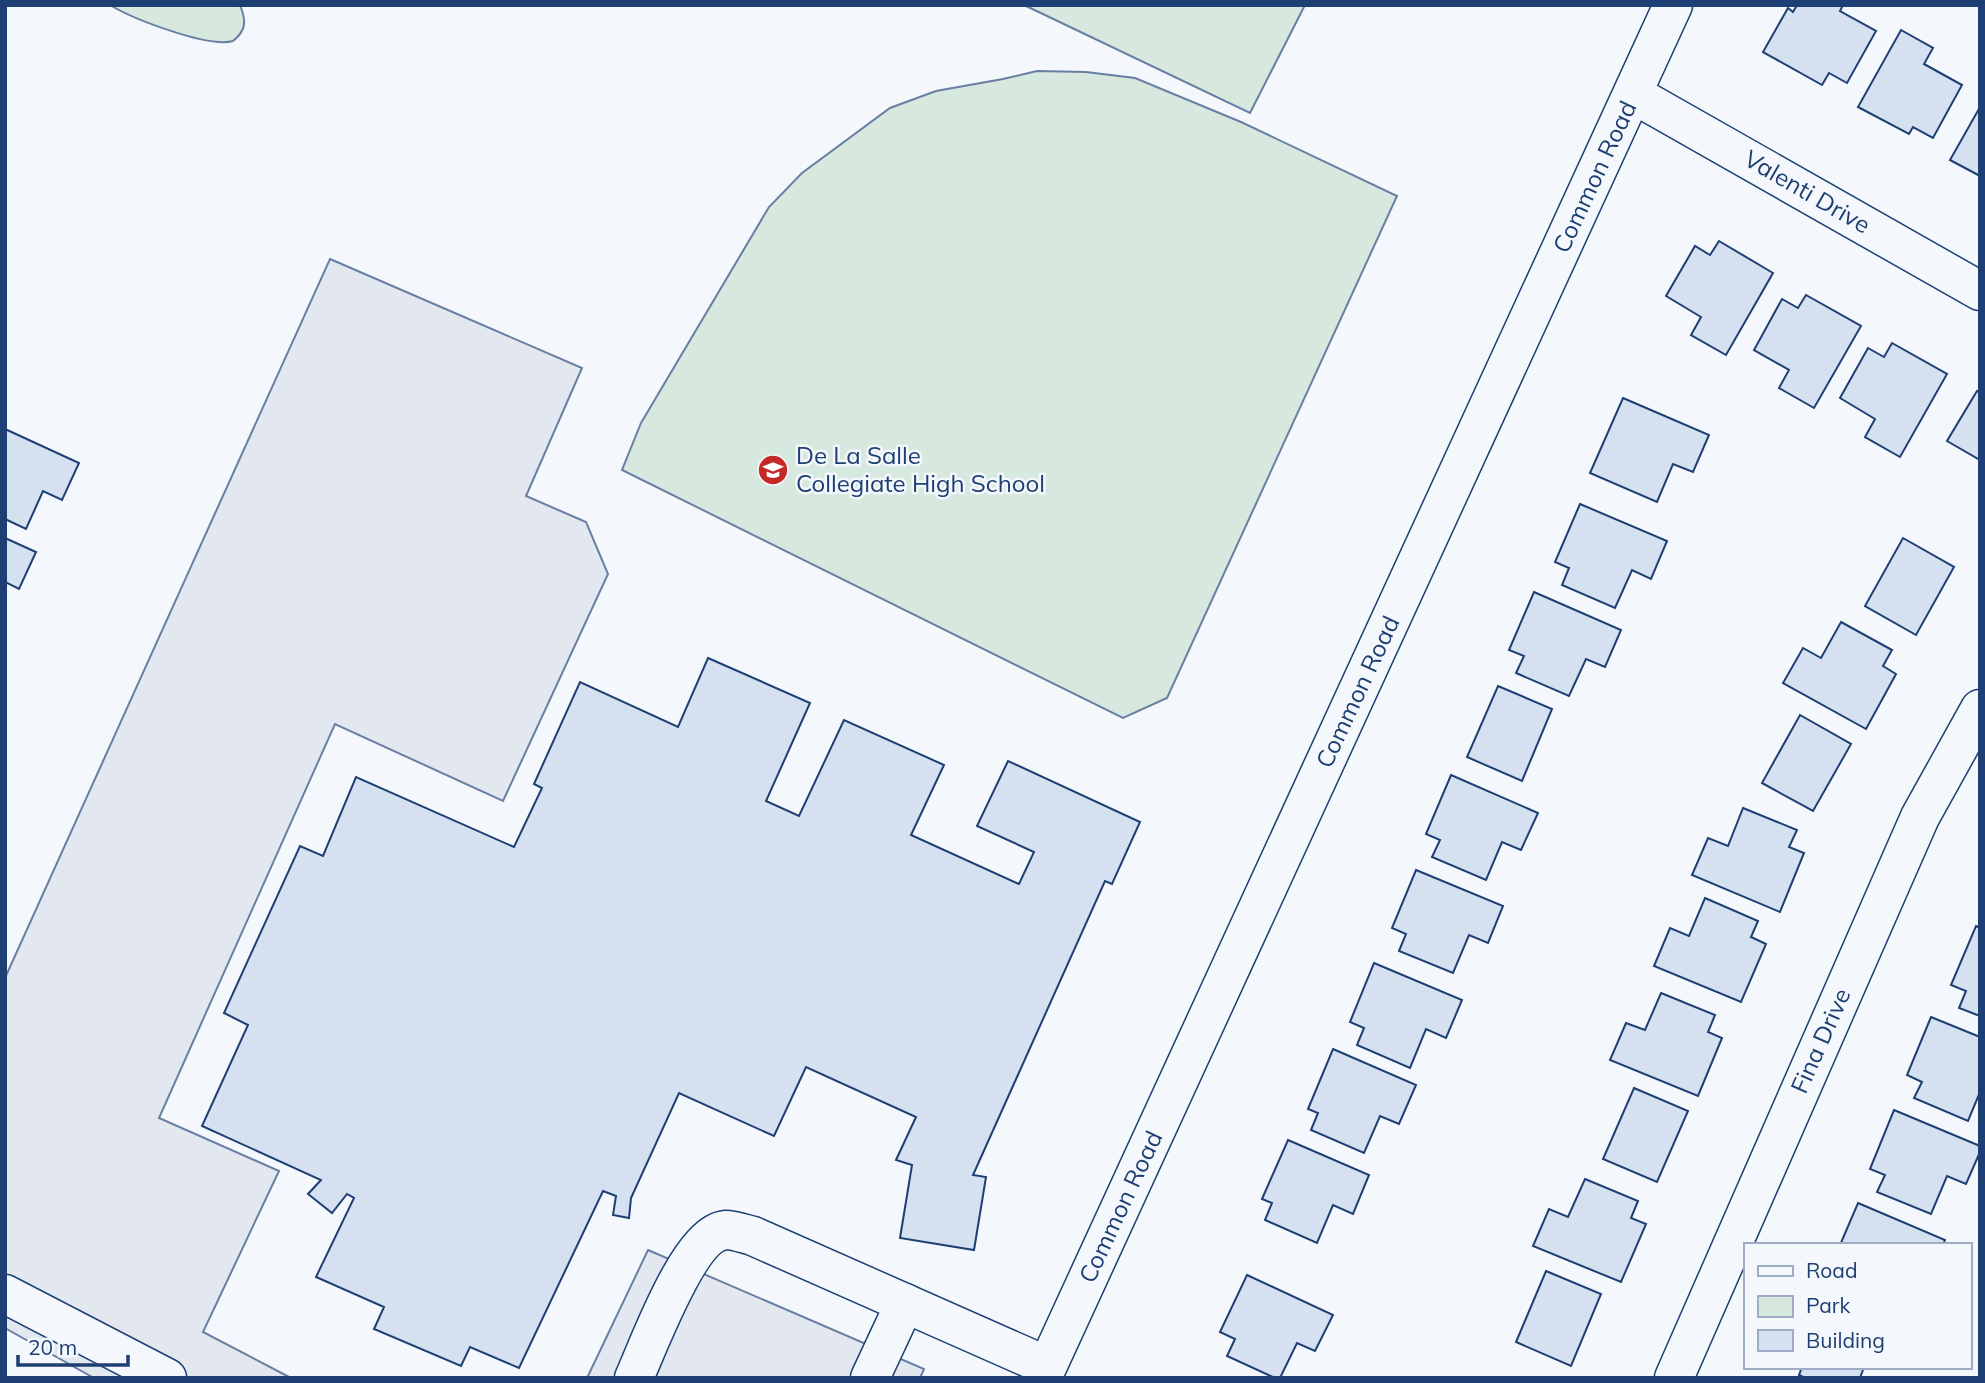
<svg xmlns="http://www.w3.org/2000/svg" width="1985" height="1383" viewBox="0 0 1985 1383" font-family="Mulish,sans-serif">
	<style>
		.green { fill: #d7e8df; stroke: #687fa3; stroke-width: 2 }
		.parking { fill: #e3e8f0; stroke: #687fa3; stroke-width: 2 }
		.building { fill: #d5e0f0; stroke: #1d3f73; stroke-width: 2 }
		.lines { fill: none; stroke-linecap: round; stroke-linejoin: round }
		.minor-casing { stroke: #1d3f73; stroke-width: 41 }
		.minor { stroke: #f4f7fb; stroke-width: 38 }
		.labels { text-anchor: middle; stroke-width: 5; stroke-linejoin: round; paint-order: stroke }
		.street-label { font-size: 24px; fill: #1d3f73; stroke: #f4f7fb }
		.poi-label { font-size: 24px; fill: #1d3f73; stroke: #f4f7fb; text-anchor: start }
	</style>
	<rect width="100%" height="100%" fill="#f4f7fb"/>
	<g class="green">
		<path d="M110,5H240C246,20 247,30 233,41C208,48 133,19 110,5Z"/>
		<path d="M1024,5H1305L1250,113Z"/>
		<path d="M1037,71L1086,72L1135,78L1241,122L1397,196L1167,698L1123,718L622,470L641,423L769,207L802,173L890,108L936,91L1003,79Z"/>
	</g>
	<g class="parking">
		<path d="M330,259L582,368L526,496L586,522L608,574L503,801L335,724L159,1118L279,1171L203,1332L291,1378H94L5,1328V978Z"/>
		<path d="M648,1250L924,1369L920,1378H587Z"/>
	</g>
	<g class="building">
		<path d="M1797,5H1843L1840,11L1876,31L1847,83L1829,73L1822,85L1763,52L1788,8L1793,12Z"/>
		<path d="M1901,30L1933,48L1924,64L1962,85L1933,138L1913,127L1909,134L1858,107Z"/>
		<path d="M1980,107V176L1950,160Z"/>
		<path d="M1719,241L1773,273L1726,355L1691,335L1701,317L1666,296L1695,246L1710,255Z"/>
		<path d="M1806,295L1861,326L1814,408L1779,388L1789,370L1754,350L1782,299L1798,308Z"/>
		<path d="M1892,343L1947,374L1900,457L1865,437L1875,419L1840,398L1868,348L1884,357Z"/>
		<path d="M1977,391L1980,392V460L1947,441Z"/>
		<path d="M1623,398L1709,435L1693,472L1673,464L1657,502L1590,473Z"/>
		<path d="M5,429L79,463L62,500L43,491L26,529L5,519Z"/>
		<path d="M1580,504L1667,541L1651,579L1632,570L1615,608L1562,585L1569,568L1555,562Z"/>
		<path d="M5,538L36,552L19,589L5,582Z"/>
		<path d="M1903,538L1954,567L1916,635L1865,606Z"/>
		<path d="M1534,592L1621,630L1605,667L1586,659L1569,696L1516,673L1524,656L1509,650Z"/>
		<path d="M1841,622L1892,650L1883,666L1896,674L1866,729L1783,683L1803,648L1821,658Z"/>
		<path d="M708,658L810,703L766,801L799,816L844,720L944,765L911,835L1019,884L1034,852L977,826L1008,761L1140,822L1112,884L1105,881L973,1175L986,1177L974,1250L900,1238L912,1165L896,1160L916,1117L806,1067L774,1136L679,1093L631,1198L629,1218L613,1215L616,1196L603,1191L519,1368L470,1347L461,1366L374,1329L384,1307L316,1277L354,1198L347,1194L332,1213L308,1194L321,1180L202,1126L248,1025L224,1013L300,846L323,856L356,777L514,847L542,788L534,784L580,682L678,727Z"/>
		<path d="M1498,686L1552,709L1522,781L1467,757Z"/>
		<path d="M1800,715L1851,744L1813,811L1762,783Z"/>
		<path d="M1451,775L1538,813L1521,850L1502,842L1486,880L1432,857L1440,840L1426,834Z"/>
		<path d="M1743,808L1797,830L1789,847L1804,853L1780,912L1692,875L1708,838L1728,846Z"/>
		<path d="M1416,870L1503,906L1488,943L1469,935L1453,973L1399,951L1406,934L1392,928Z"/>
		<path d="M1705,898L1758,921L1751,937L1766,944L1741,1002L1654,966L1670,928L1689,936Z"/>
		<path d="M1976,926L1980,928V1016L1959,1008L1966,991L1951,985Z"/>
		<path d="M1374,963L1462,1000L1446,1038L1426,1029L1410,1068L1357,1045L1364,1028L1350,1022Z"/>
		<path d="M1661,993L1715,1015L1708,1032L1722,1038L1698,1096L1610,1060L1626,1023L1645,1030Z"/>
		<path d="M1931,1017L1980,1037V1092L1968,1121L1914,1098L1922,1082L1907,1075Z"/>
		<path d="M1333,1049L1416,1085L1399,1124L1380,1116L1364,1153L1311,1130L1318,1113L1308,1109Z"/>
		<path d="M1634,1088L1688,1111L1657,1182L1603,1159Z"/>
		<path d="M1894,1110L1980,1146V1152L1966,1184L1947,1176L1931,1214L1877,1192L1885,1175L1870,1169Z"/>
		<path d="M1288,1140L1369,1175L1353,1214L1333,1205L1317,1243L1265,1220L1272,1203L1262,1199Z"/>
		<path d="M1585,1179L1638,1201L1631,1218L1646,1224L1621,1282L1533,1246L1549,1209L1568,1217Z"/>
		<path d="M1858,1203L1945,1240L1943,1245H1840Z"/>
		<path d="M1546,1271L1601,1294L1571,1366L1516,1342Z"/>
		<path d="M1247,1275L1333,1315L1315,1351L1297,1343L1280,1378H1275L1227,1356L1235,1339L1220,1332Z"/>
		<path d="M1802,1367H1864L1860,1378H1805L1799,1375Z"/>
	</g>
	<g class="lines">
		<g class="minor-casing">
			<g id="minor">
				<path d="M1633,94L1980,291"/>
				<path d="M5,1294L167,1378"/>
				<path d="M634,1378C649,1345 689,1233 726,1230C734,1230 745,1234 753,1236L1047,1366"/>
				<path d="M870,1378L905,1303"/>
				<path d="M1042,1378L1673,5"/>
				<path d="M1674,1378L1920,817L1980,709"/>
			</g>
		</g>
		<use href="#minor" class="minor"/>
	</g>
	<defs>
		<g id="school-disc" transform="scale(1.575)"><circle r="9.5" fill="#c62828" stroke="#f4f7fb"/><path d="M0-5L7-2L0 1L-7-2ZM-4 1L0 2.5L4 1V4Q0 6-4 4Z" fill="#fff"/></g>
	</defs>
	<g fill-rule="evenodd">
		<use href="#school-disc" x="773" y="470"/>
	</g>
	<g class="labels">
		<g class="street-label">
			<text transform="translate(1595 177) rotate(-65)" y="8">Common Road</text>
			<text transform="translate(1807 192) rotate(30)" y="8">Valenti Drive</text>
			<text transform="translate(1358 692) rotate(-65)" y="8">Common Road</text>
			<text transform="translate(1821 1041) rotate(-66)" y="8">Fina Drive</text>
			<text transform="translate(1121 1207) rotate(-65)" y="8">Common Road</text>
		</g>
		<g class="poi-label">
			<text x="796" y="464">De La Salle<tspan x="796" dy="28">Collegiate High School</tspan></text>
		</g>
	</g>
	<rect width="1985" height="1383" fill="none" stroke="#1d3f73" stroke-width="14"/>
	<rect x="1744" y="1243" width="228" height="126" fill="#f4f7fb" stroke="#9eadc5" stroke-width="2"/>
	<rect x="1758" y="1266" width="35" height="10" fill="#f4f7fb" stroke="#9eadc5" stroke-width="2"/>
	<text x="1806" y="1278" font-size="21" fill="#1d3f73">Road</text>
	<rect x="1758" y="1296" width="35" height="21" fill="#d7e8df" stroke="#9eadc5" stroke-width="2"/>
	<text x="1806" y="1313" font-size="21" fill="#1d3f73">Park</text>
	<rect x="1758" y="1330" width="35" height="21" fill="#d5e0f0" stroke="#9eadc5" stroke-width="2"/>
	<text x="1806" y="1348" font-size="21" fill="#1d3f73">Building</text>
	<path d="M18 1355v10h110v-10" fill="none" stroke="#1d3f73" stroke-width="3.5"/>
	<text x="28" y="1355" font-size="21" fill="#1d3f73" stroke="#f4f7fb" stroke-width="5" paint-order="stroke">20 m</text>
</svg>
